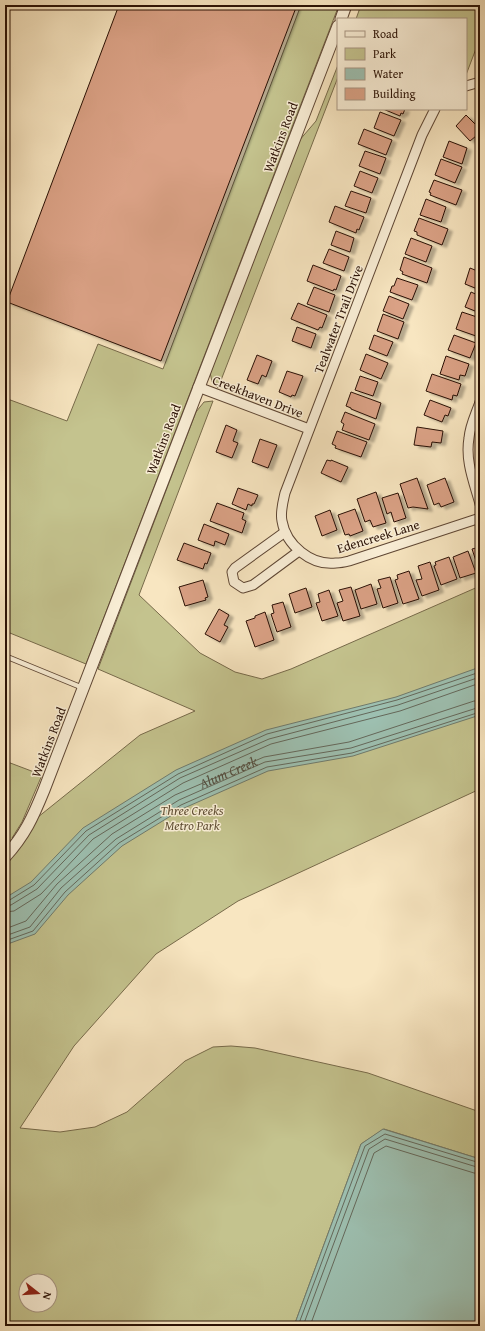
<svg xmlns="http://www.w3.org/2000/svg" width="485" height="1331" viewBox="0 0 485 1331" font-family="'Gentium Book Plus',serif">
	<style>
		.green { fill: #c4c38e; stroke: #776a4a; fill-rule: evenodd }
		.water { fill: #9dc0b1; stroke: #6f7a6c }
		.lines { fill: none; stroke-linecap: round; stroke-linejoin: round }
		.shore { stroke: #64685b; stroke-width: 1 }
		.building { fill: #daa185; stroke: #2a1105; filter: url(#shadow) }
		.service-casing { stroke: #5e4634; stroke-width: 6 }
		.minor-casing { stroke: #5e4634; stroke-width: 11 }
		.tertiary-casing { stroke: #5e4634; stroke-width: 13 }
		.service { stroke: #faefd7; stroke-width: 4.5 }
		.minor { stroke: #faefd7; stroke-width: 9 }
		.tertiary { stroke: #faefd7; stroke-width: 11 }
		.labels { text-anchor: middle; stroke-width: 3; stroke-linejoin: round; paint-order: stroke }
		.street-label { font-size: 13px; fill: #2a1105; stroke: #faefd7 }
		.park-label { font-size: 13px; font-style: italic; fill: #604f35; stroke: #faefd7 }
		.water-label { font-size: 14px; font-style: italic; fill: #524e41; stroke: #faefd7 }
	</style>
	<defs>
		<filter id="shadow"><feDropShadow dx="4.5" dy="2.5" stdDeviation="1" flood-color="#0004"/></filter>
	</defs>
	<rect width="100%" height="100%" fill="#f8e6c1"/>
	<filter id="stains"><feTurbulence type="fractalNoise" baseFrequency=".005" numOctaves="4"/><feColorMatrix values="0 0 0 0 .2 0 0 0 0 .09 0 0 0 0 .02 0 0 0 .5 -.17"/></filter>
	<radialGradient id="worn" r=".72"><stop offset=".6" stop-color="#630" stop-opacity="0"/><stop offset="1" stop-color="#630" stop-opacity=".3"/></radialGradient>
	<g class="green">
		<path d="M301,5H339L86,664L5,631V398L67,421L98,344L163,369Z"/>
		<path d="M361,5H480V38L466,75V19H356Z"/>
		<path d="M338,65V77L218,388L212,382L210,372L298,142L316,121Z"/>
		<path d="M213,401L139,595L200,653L235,672L262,679L291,669L480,586V789L238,901L156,954L74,1046L20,1128L60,1132L95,1127L127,1112L185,1061L213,1047L231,1046L255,1048L368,1073L480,1112V1159L384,1129L361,1144L294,1326H5V761L42,775L22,822L12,838L140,735L195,711L98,669L196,412L204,402ZM26,1281H50V1305H26Z"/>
	</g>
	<g class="water">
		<path d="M480,667V715L353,756L268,771L182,809L122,846L68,895L35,934L5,945V898L31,882L83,828L176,770L266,730L396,697Z"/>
		<path d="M383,1129L480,1159V1326H294L361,1144Z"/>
	</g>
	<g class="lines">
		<g class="shore">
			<path d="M5,901H8L34,885L86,831L178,774L267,734L397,700L480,672"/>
			<path d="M5,906L11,905L37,889L89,835L180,778L269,739L398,705L480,677"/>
			<path d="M5,912L14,911L41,894L93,839L183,783L271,744L400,711L480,683"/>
			<path id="s1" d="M5,929L26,921L57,884L112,834L175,795L264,757L349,742L474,701H480"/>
			<path d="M5,936L30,927L61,888L116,839L179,800L265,762L351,748L480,707"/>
			<path d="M5,941L33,931L65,892L119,843L181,805L267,767L352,753L480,712"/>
			<path d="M298,1326L365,1146L385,1134L480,1163"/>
			<path d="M303,1326L369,1149L385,1139L480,1168"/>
			<path d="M310,1326L374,1153L386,1146L474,1173L480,1174"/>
		</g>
	</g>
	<g class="building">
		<path d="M119,5H297L161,361L7,302Z"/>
		<path d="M383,109H405L403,114L401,113L400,116Z"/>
		<path d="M380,112L401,120L394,136L374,128Z"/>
		<path d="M466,115L480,129V140L476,136L470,141L456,126Z"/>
		<path d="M364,129L392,140L386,155L358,144Z"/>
		<path d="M449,141L467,148L462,164L443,157Z"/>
		<path d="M365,151L386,158L380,174L359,166Z"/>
		<path d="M441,159L462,167L455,183L435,175Z"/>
		<path d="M360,171L378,178L372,193L354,186Z"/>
		<path d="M434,180L462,190L456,205L430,195L431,193L429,192Z"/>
		<path d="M351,191L371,198L366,213L345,206Z"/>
		<path d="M426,199L446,207L441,222L420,215Z"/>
		<path d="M335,206L364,217L359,230L357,229L356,233L329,222Z"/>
		<path d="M419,218L448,229L442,245L417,235V232L414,231Z"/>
		<path d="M336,231L354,238L350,252L331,245Z"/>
		<path d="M411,238L432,246L426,262L405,254Z"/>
		<path d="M329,249L349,257L344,271L323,263Z"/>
		<path d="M404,257L432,268L427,283L402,274L403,272L400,270Z"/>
		<path d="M313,265L341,276L336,290L334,289L333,291L307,281Z"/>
		<path d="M470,268L480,272V290L465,284Z"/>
		<path d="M397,278L418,285L412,300L390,292L392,286H394Z"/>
		<path d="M314,287L335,295L329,312L307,304Z"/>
		<path d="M471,292L480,296V313L465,307Z"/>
		<path d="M389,296L409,304L403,319L383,311Z"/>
		<path d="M298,303L327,315L322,328L320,327L318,330L291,319Z"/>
		<path d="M462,312L480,318V330L478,329L476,336L456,329Z"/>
		<path d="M383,314L404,322L398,339L377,331Z"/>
		<path d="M297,327L316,334L311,348L292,341Z"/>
		<path d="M374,335L393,342L387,356L369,349Z"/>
		<path d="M454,335L476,343L470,358L448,350Z"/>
		<path d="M366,354L388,363L381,379L360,370Z"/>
		<path d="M257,355L272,361L266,377L262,375L258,384L247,380Z"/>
		<path d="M446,356L469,364L465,376L460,375L459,380L440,374Z"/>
		<path d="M287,371L303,376L295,396L292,395L291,397L279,392Z"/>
		<path d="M432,374L461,384L457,396L453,395L452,400L426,391Z"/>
		<path d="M360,376L378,382L373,396L355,390Z"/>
		<path d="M351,392L381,403L376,419L351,409V408L346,406Z"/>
		<path d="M430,400L451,408L448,416L445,415L442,422L424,415Z"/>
		<path d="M345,412L375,424L369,440L342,430L344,424L341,422Z"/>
		<path d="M226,425L237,430L233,441L238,443L232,458L216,452Z"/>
		<path d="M417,427L443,431L441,443L432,442L431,447L414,445Z"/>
		<path d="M337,431L367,442L361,457L335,448L336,446L332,444Z"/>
		<path d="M260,439L277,445L268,468L252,462Z"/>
		<path d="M327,460L331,461V460L348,467L341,482L321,473Z"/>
		<path d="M417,478L428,509L413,507L408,508L400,484Z"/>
		<path d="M445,478L454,502L441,507L439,503L434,505L427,485Z"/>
		<path d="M238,488L258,495L254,504H252V506L248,504L246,510L232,504Z"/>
		<path d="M376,492L386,523L373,527L370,520L365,522L357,499Z"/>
		<path d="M398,493L406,518L394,522L391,512L387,514L382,498Z"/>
		<path d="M217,503L244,513L242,519L246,521L242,533L210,521Z"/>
		<path d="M355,509L363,531L350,536L349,534L345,535L338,515Z"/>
		<path d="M330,510L337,530L322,536L315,516Z"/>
		<path d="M204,524L229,534L225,545L215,541L214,546L198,540Z"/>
		<path d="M184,543L211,553L207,564L205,563L203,569L177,560Z"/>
		<path d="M480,547V573L472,549Z"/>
		<path d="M468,551L476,573L460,578L453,557Z"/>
		<path d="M449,557L457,579L441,585L434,566L436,565L435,562Z"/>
		<path d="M430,562L439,590L422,596L416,580L422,579L418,566Z"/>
		<path d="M409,571L419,599L403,604L395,580L398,579L397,575Z"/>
		<path d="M390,577L398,603L383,608L377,589L381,588L378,580Z"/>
		<path d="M203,580L208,597L205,598L206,600L185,606L179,587Z"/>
		<path d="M371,584L377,604L361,609L355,590Z"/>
		<path d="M351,587L360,616L343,621L337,603L343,601L339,590Z"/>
		<path d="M306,588L312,607L295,613L289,594Z"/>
		<path d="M329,590L338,616L322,621L316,603L320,602L318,594Z"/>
		<path d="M283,602L291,627L277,632L271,614L274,613L272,605Z"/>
		<path d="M219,609L229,615L224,625L228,627L220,642L205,634Z"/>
		<path d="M265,612L274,640L255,647L246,621L255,618V616Z"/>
	</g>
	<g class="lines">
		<g class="service-casing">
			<path id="service" d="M5,656L83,688"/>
		</g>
		<g class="minor-casing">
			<g id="minor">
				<path d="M466,86L480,82"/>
				<path d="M435,109L422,135L285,493C283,502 280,512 282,521C286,545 311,566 336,563C340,563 345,562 349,561L480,518"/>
				<path d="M198,387L309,429"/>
				<path d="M480,402C476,414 470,425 469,438C465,461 474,482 480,504"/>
				<path d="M285,532L235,568L232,572L234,582L243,588L253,585L299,551"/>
			</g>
		</g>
		<g class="tertiary-casing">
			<g id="tertiary">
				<path d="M341,19L346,5"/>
				<path d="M5,857C25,835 33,817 44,790L338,26"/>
			</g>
		</g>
		<use href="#service" class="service"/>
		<use href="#minor" class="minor"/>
		<use href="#tertiary" class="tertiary"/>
	</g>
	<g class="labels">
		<g class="street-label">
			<text transform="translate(280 137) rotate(-69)" y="5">Watkins Road</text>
			<text transform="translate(338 319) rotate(-69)" y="5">Tealwater Trail Drive</text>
			<text transform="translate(258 396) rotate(21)" y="5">Creekhaven Drive</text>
			<text transform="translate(163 439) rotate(-69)" y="5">Watkins Road</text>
			<text transform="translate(378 536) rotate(-17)" y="5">Edencreek Lane</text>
			<text transform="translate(48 742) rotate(-69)" y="5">Watkins Road</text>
		</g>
		<g class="park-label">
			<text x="192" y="815">Three Creeks<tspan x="192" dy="15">Metro Park</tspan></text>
		</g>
		<g class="water-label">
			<text dy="5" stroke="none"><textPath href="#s1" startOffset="277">Alum Creek</textPath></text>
		</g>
	</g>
	<rect width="485" height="1331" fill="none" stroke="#f8e6c1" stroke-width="20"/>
	<rect x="6" y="6" width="473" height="1319" fill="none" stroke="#2a1105" stroke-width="2"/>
	<rect x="10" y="10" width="465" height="1311" fill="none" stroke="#2a1105"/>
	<rect x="337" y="18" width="130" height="92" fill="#faefd7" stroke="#a79683"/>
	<rect x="345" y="31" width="20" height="6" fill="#faefd7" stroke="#a79683"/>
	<text x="373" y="38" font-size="12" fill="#2a1105">Road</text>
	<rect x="345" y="48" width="20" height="12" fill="#c4c38e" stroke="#a79683"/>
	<text x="373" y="58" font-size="12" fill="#2a1105">Park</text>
	<rect x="345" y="68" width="20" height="12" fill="#9dc0b1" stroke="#a79683"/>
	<text x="373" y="78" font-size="12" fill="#2a1105">Water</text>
	<rect x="345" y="88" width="20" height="12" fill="#daa185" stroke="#a79683"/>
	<text x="373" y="98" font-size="12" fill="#2a1105">Building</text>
	<g transform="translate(38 1293) rotate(107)"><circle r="19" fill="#faefd7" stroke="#a79683"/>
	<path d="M0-3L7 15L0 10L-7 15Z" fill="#8f2418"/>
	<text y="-6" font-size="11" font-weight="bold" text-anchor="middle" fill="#2a1105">N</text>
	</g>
	<rect width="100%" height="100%" filter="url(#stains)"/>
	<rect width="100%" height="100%" fill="url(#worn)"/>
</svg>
